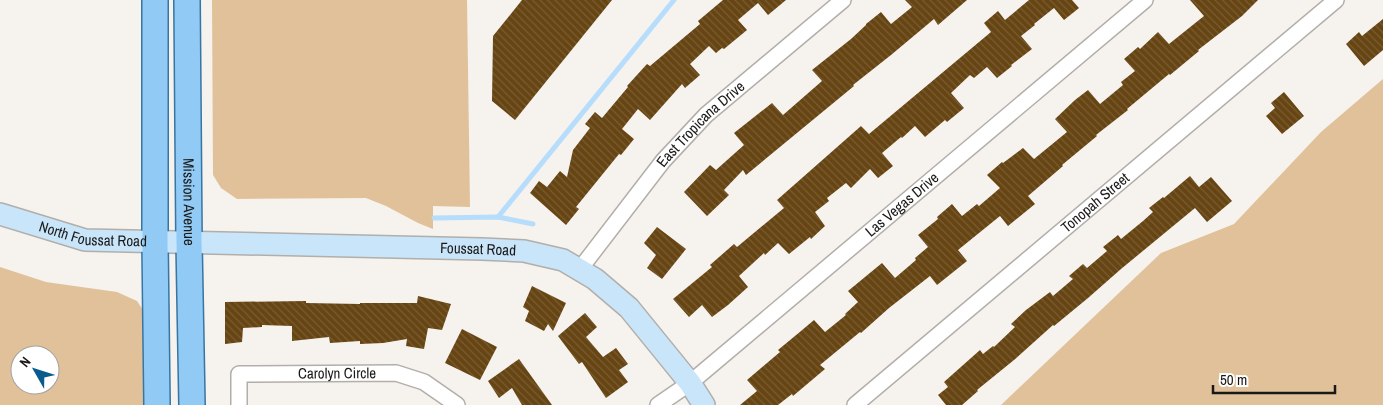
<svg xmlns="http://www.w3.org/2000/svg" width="1383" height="405" viewBox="0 0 1383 405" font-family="'Archivo Narrow',sans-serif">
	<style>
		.grass { fill: #e1c19a; fill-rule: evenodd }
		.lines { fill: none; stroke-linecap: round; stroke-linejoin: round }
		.stream { stroke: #b7ddfd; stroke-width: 5 }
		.building { fill: url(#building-back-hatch) }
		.street-casing { stroke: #b2aeaa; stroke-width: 18 }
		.secondary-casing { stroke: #b2aeaa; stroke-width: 24 }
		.primary-casing { stroke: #3775a3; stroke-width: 28 }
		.street { stroke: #fff; stroke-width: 15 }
		.secondary { stroke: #c8e5fa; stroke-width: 21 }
		.primary { stroke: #90caf5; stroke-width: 25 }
		.labels { text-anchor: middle; stroke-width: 5; stroke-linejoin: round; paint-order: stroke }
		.street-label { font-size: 15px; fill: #1a1917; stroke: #fff }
	</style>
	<defs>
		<pattern id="building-back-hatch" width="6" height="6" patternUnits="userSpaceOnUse" patternTransform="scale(1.25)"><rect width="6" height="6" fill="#674513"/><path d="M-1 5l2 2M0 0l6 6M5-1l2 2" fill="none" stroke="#785c34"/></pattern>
	</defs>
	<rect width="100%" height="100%" fill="#f6f2ed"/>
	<g class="grass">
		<path d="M212,0H467L470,207L433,206V229L418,223L386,206L366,198L237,199L221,188L213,175Z"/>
		<path d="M1383,79V405H1001L1161,253L1234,224L1321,132Z"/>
		<path d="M0,267L46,282L117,292L137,301L147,316L149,405H0ZM20,355H50V385H20Z"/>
	</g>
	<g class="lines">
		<g class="stream">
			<path d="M498,217L674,0"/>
			<path d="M434,218L498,217L533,224"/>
		</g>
	</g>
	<g class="building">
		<path d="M522,0H612L515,120L492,101L493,36Z"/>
		<path d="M723,0H786L768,15L758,3L738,20L747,30L724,49L722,48L716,53L709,46L690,64L700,75L685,88L682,84L650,120L638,109L622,129L634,139L621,155L619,154L576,207L579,209L566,225L530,193L539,181L547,187L560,171L567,177L573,150L590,128L585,124L595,112L602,118L628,87L627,86L647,64L650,66L700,24L698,21Z"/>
		<path d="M905,0H967L938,25L934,19L891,55L853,85L854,86L746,175L743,170L724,190L729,195L707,216L684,192L710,165L716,170L744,145L734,133L772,103L783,115L822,81L812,70L851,39L866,25V24L881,12L891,24L912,7Z"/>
		<path d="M1029,0H1072L1079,8L1064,20L1054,8L1034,24L1035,25L1021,36L1032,49L1011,65L1012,66L997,78L987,67L974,78L970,75L951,93L964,108L947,122L945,120L925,137L915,126L902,138L901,137L882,153L893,166L878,178L870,169L851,188L846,183L827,198L829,201L815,212L825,226L811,239L810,237L789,254L778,243L765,255L764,253L739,276L748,287L728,305L712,317L702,305L689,317L673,299L712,267L710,265L734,244L737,247L784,208L777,200L861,126L869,134L991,32L984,23L998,11L1005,20Z"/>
		<path d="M1190,0H1258L1242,16L1198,50L1199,51L1170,75L1169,74L1127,109L1128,110L1096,135L1097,136L1062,165L1063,166L1028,196L1035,204L1008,226L1000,216L958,250L967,261L937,285L930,276L889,308L861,333L860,332L820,365L825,369L793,396L792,394L778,405H740L757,391L747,380L780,352L778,350L801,331L814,320L825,332L846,315L845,314L858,302L848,291L882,263L895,278L916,260L915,258L928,247L918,235L938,219L937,217L952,204L962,216L977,204L979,206L1000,188L987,175L1002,162L1003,163L1023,148L1034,159L1067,132L1055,119L1075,100L1088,90L1100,104L1123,85L1121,82L1135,71L1124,59L1138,47L1140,49L1158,32L1169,44L1204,16Z"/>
		<path d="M1383,19V50L1364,66L1346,44L1359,32L1362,36Z"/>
		<path d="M1284,92L1304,116L1282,134L1266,116L1275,108L1271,103Z"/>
		<path d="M1190,176L1199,187L1211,177L1232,201L1207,222L1195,208L1121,269L1088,298L1054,326L1053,325L1014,360L977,390L978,391L962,405H946L938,395L948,387L944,382L980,350L983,354L993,346L994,347L1015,327L1011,324L1026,310L1050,292L1053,296L1073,279L1069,276L1083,264L1087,268L1107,251L1103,247L1118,235L1121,239L1143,221L1153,212L1149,208L1163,197L1164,198Z"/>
		<path d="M657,227L686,249L662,279L647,268L656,255L644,243Z"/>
		<path d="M532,286L566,303L553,331L548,324L544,331L525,321L529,311L523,307Z"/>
		<path d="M418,296L451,304L442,330L428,328L424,349L406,346L407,339L383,343L360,344V341L330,343L329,337L292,341V326L262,325V327L243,328L242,342L225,344V302L306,301V303L360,304V303H417Z"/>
		<path d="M585,313L597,327L586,337L603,357L616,348L628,364L619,370L628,382L606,398L582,362L579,364L558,336Z"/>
		<path d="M462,329L497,347L480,380L445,363Z"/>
		<path d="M519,359L552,405H522L512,388L499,398L488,381Z"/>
	</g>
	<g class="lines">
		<g class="street-casing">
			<g id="street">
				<path id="s1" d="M580,269L663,161L706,115L843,0"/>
				<path id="s2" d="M239,405V374L396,373L424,382L457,405"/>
				<path id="s3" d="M658,405L690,383L1145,0"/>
				<path id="s4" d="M855,405L1336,0"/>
			</g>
		</g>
		<g class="secondary-casing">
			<g id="secondary">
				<path id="s5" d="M0,214L85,240L482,249L524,251L563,260L595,279L629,308L690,383L704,405"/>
			</g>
		</g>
		<g class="primary-casing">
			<g id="primary">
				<path d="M155,0V242L157,405"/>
				<path id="s6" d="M187,0L189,242L192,405"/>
			</g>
		</g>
		<use href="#street" class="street"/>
		<use href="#secondary" class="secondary"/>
		<use href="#primary" class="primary"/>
	</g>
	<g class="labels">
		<g class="street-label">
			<text dy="5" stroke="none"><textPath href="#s1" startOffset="189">East Tropicana Drive</textPath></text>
			<text dy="5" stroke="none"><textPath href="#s4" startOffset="314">Tonopah Street</textPath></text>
			<text dy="5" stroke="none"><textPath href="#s6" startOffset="202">Mission Avenue</textPath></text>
			<text dy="5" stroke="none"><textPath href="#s3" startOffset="316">Las Vegas Drive</textPath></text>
			<text dy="5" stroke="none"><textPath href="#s5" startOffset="96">North Foussat Road</textPath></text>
			<text dy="5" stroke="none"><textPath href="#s5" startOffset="482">Foussat Road</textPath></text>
			<text dy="5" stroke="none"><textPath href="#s2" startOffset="129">Carolyn Circle</textPath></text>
		</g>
	</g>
	<g transform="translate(35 370) rotate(309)"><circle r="24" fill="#ffffff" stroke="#a3a3a2"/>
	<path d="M0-4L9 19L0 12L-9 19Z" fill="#095b8e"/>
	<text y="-8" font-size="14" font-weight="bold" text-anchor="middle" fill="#1a1917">N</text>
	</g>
	<path d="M1213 385v8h122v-8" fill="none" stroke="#1a1917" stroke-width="2.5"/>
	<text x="1220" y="385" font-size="15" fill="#1a1917" stroke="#ffffff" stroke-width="4" paint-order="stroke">50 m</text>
</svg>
